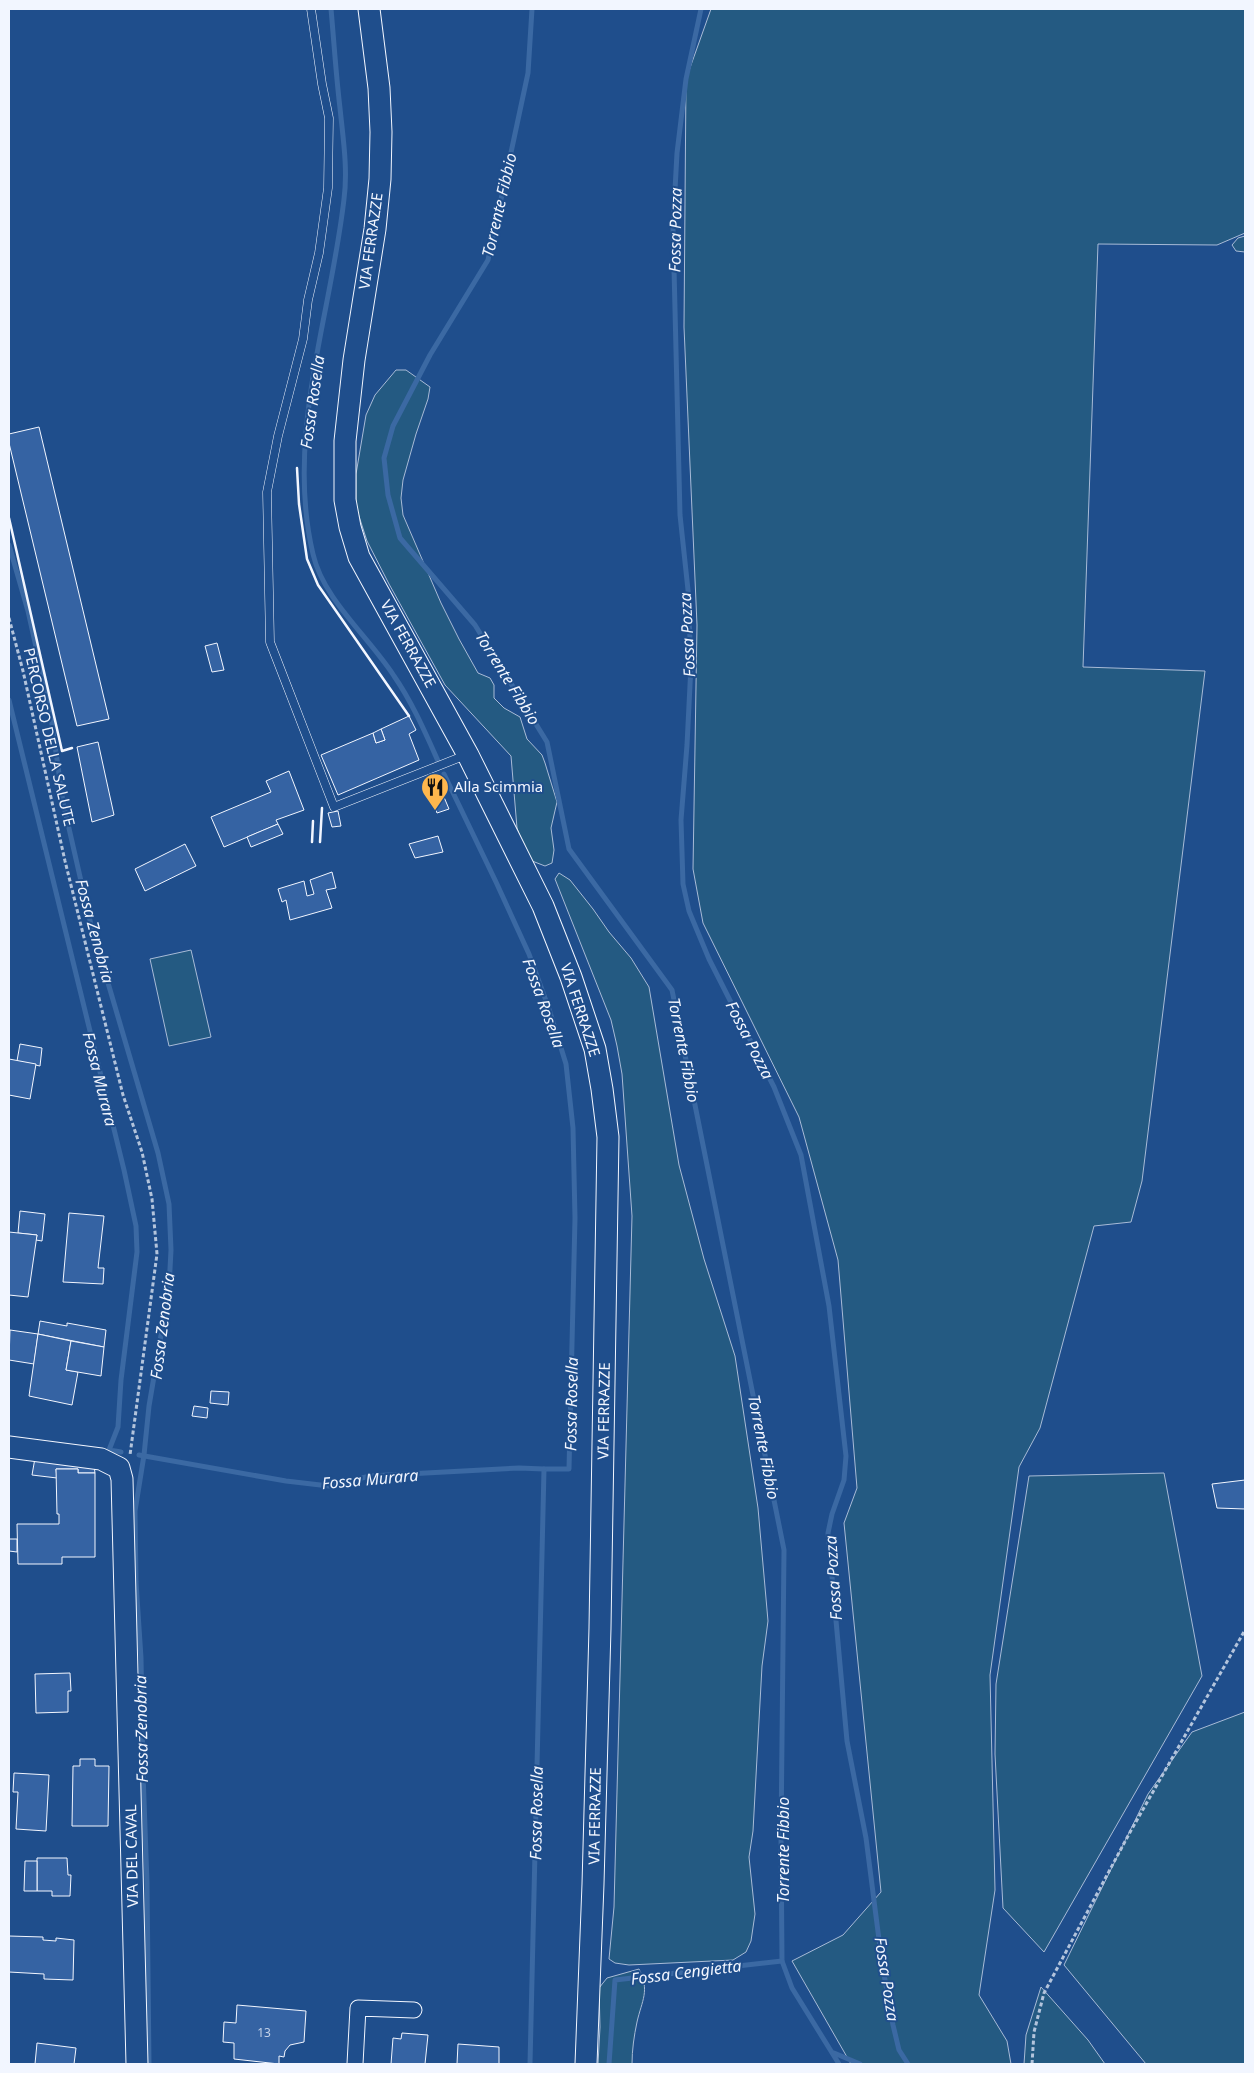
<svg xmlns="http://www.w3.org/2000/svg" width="1254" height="2073" viewBox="0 0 1254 2073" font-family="'Noto Sans',sans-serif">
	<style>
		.green { fill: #245a82; stroke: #a8bbd7 }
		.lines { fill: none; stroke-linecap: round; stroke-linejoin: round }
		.stream { stroke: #3b69a3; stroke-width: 5 }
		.building { fill: #3563a3; stroke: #f2f6ff }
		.lane-casing { stroke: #f2f6ff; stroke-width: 9 }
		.street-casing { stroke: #f2f6ff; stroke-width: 17 }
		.secondary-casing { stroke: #f2f6ff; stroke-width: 23 }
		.path { stroke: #b3c4dc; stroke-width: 3; stroke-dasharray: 4 2.5; stroke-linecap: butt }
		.lane { stroke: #1f4e8c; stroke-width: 8 }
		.street { stroke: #1f4e8c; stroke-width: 15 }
		.secondary { stroke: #1f4e8c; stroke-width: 21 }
		.wall { stroke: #f2f6ff; stroke-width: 2.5 }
		.labels { text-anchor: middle; stroke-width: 4; stroke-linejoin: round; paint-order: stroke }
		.number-label { font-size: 12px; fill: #c3d1e8 }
		.street-label { font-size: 15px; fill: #f2f6ff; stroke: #1f4e8c }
		.poi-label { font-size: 15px; fill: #f2f6ff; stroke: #1f4e8c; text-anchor: start }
		.water-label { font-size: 16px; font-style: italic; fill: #f2f6ff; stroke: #1f4e8c }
	</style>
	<rect width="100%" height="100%" fill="#1f4e8c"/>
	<g class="green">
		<path d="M711,9H1245V233L1217,245L1098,244L1083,667L1205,671L1142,1181L1131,1222L1094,1226L1040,1428L1019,1467L990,1675L995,1890L979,1995L1007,2041L1011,2064H851L792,1961L843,1935L881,1892L844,1523L857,1488L838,1260L799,1117L703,923L693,869L697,625L684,327L686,79Z"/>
		<path d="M1245,236V252L1236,251L1232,245L1238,238Z"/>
		<path d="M396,370H406L430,387L428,399L416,434L403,480L401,498L403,515L441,603L459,639L478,673L490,678L494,685V698L504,708L520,717L527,739L542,755L545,763L557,802L551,828L554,850L552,863L545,866L527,859L517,828L511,756L445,685L389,584L367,541L356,507V474L366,415L375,395Z"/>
		<path d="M559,873L570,880L593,909L609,932L631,958L649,987L679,1165L704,1259L735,1356L758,1508L768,1621L762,1666L753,1831L749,1857L755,1914L751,1941L746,1952L733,1960L629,1965L615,1963L609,1959L614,1907L632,1216L622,1074L617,1046L611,1020L555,879Z"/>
		<path d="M191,950L211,1037L169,1046L150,959Z"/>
		<path d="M1164,1473L1202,1676L1044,1952L1003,1908L995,1754L996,1684L1029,1476Z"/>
		<path d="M1245,1712V2064H1146L1064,1965L1148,1794L1192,1732Z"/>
		<path d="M639,1969C650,1991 642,2000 637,2022C634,2036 632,2050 632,2064H598L600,2027L599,1988L607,1978Z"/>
		<path d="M1041,1987L1088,2040L1105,2064H1024L1026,2035Z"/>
	</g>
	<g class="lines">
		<g class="stream">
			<path d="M331,9C334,42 336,75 340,108C343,138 348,169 344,199C331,315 285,437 313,554C323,599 369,637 394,676C412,702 425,732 438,761"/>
			<path d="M532,9L528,73L488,260L430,355L393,426L384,458L388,495L400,538L475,625L547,742L569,849L672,990L784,1550L781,1835L782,1961L792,1988L839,2064"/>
			<path d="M701,9L686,79L677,153L673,227L680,515L688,590L691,665L687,745L681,820L683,884L689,911L709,959L774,1087L801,1155L829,1306L846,1456L844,1480L832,1514L828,1533L847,1741L866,1838L882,1963L893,2025L899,2050L908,2064"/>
			<path d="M9,545L28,611L50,710L63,802L91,925L158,1153L169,1204L171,1250L169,1288L149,1406L144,1455L135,1511L136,1582L141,1658L143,1773L147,1882L149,2064"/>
			<path d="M9,700L124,1170L136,1226L137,1252L121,1380L118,1427L109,1450L121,1452"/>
			<path d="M444,774L496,882L529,954L549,1009L566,1064L573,1128L575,1218L569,1469H544L530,2064"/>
			<path d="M139,1455L286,1481L329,1486L370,1476L519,1468L544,1469"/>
			<path d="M834,2053L860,2064"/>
			<path d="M609,2064L615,1980L782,1961"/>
		</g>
	</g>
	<g class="building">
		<path d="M39,427L109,719L77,726L9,443V434Z"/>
		<path d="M217,643L224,670L212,672L205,646Z"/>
		<path d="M409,716L416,730L409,734L419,760L338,795L321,755L373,733L376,743L385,740L381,729Z"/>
		<path d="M381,729L385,740L376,743L373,733Z"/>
		<path d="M98,742L114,815L92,822L77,747Z"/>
		<path d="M289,771L304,810L276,820L278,824L224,847L211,817L271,792L266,781Z"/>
		<path d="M436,778L449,809L437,813L426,783Z"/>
		<path d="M338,811L341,826L332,827L328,813Z"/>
		<path d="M278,824L283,834L251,847L247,837Z"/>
		<path d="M438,836L443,852L415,858L409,844Z"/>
		<path d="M185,844L196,866L145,891L135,869Z"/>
		<path d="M332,872L336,888L326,890L332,908L290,920L286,900L282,902L278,889L304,881L307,896L314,894L310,880Z"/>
		<path d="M20,1044L42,1048L40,1066L17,1061Z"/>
		<path d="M9,1059L36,1064L30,1099L9,1095Z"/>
		<path d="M20,1211L45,1214L42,1241L36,1240L37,1235L18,1233Z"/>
		<path d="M69,1213L104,1216L98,1268H104L103,1284L63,1282Z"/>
		<path d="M9,1232L37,1235L28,1297L9,1295Z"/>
		<path d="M40,1321L67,1326V1323L106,1330L104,1347L38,1334Z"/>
		<path d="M10,1330L38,1334L34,1364L9,1360Z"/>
		<path d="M38,1334L71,1341L66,1370L78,1372L72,1405L29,1396Z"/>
		<path d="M71,1341L104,1347L101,1376L66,1370Z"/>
		<path d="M211,1391L229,1392L228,1405L210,1403Z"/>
		<path d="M194,1406L208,1408L207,1418L192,1416Z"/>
		<path d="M35,1458L94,1465L95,1473H78V1469H56L57,1478L32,1475Z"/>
		<path d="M56,1469H78V1473H95V1557H62V1564H18L17,1524H59V1514H57Z"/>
		<path d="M1245,1480V1509L1217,1508L1212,1484Z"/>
		<path d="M9,1539H17V1552L9,1551Z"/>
		<path d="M70,1673L71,1691H68V1712L36,1713L35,1674Z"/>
		<path d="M80,1759H95V1766H109L108,1826H72L73,1766H80Z"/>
		<path d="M14,1773L49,1775L46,1831L16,1829L18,1792H13Z"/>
		<path d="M37,1858H67L68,1875H71L70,1896H52V1891H37Z"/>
		<path d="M25,1861H37V1891H24Z"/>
		<path d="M9,1936L43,1937V1940L56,1941V1938L74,1940L73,1980L44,1979V1974L9,1972Z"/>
		<path d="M237,2005L306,2011L304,2042L290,2045L285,2051L284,2057L279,2056V2064L234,2059V2043L223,2042L224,2022L236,2023Z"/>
		<path d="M402,2033L428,2035L425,2064H391L393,2038L401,2039Z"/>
		<path d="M37,2043L76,2048L74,2064H35Z"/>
		<path d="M458,2044L499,2047V2064H457Z"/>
	</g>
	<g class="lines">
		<g class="lane-casing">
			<path id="lane" d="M311,9L322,84L329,118L328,188L319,253L308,300L303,339L278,436L267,492L270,642L334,807L466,755"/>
		</g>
		<g class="street-casing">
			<path id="street" d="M355,2064L358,2008L414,2010"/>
		</g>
		<g class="secondary-casing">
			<g id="secondary">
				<path d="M369,9L379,88L381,132L380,179L375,229L354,360L345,441V500L350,527L359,557L468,755L543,906L571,977L595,1049L602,1089L608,1137L600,1628L593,1884L586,2064"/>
				<path d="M9,1447L101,1459L119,1468L122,1479L137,2064"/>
			</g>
		</g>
		<g class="path">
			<path d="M9,618L23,671L65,861L123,1095L142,1152L152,1199L157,1254L130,1455"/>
			<path d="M1032,2064L1034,2032L1044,1993L1129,1834L1245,1630"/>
		</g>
		<use href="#lane" class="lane"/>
		<use href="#street" class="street"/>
		<use href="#secondary" class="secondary"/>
		<g class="wall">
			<path d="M297,468L299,504L307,559L318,585L409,716"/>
			<path d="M9,518L62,751L72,748"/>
			<path d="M312,842L313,821"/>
			<path d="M320,842L322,808"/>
		</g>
	</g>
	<defs>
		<g id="restaurant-pin" transform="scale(1.4375)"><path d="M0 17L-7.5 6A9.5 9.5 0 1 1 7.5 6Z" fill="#ffb74d" stroke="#1f4e8c"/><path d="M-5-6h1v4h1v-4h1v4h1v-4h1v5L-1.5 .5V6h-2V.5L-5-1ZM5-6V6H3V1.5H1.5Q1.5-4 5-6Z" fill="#111"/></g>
	</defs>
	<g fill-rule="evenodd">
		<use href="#restaurant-pin" x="435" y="787"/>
	</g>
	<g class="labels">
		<g class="number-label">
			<text x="264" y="2037">13</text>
		</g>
		<g class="street-label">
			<text transform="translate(371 241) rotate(-82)" y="5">VIA FERRAZZE</text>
			<text transform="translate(408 644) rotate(61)" y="5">VIA FERRAZZE</text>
			<text transform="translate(49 737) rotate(77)" y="5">PERCORSO DELLA SALUTE</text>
			<text transform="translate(580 1010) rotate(72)" y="5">VIA FERRAZZE</text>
			<text transform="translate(604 1411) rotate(-89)" y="5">VIA FERRAZZE</text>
			<text transform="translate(595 1816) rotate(-89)" y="5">VIA FERRAZZE</text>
			<text transform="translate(132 1856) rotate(-91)" y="5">VIA DEL CAVAL</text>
		</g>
		<g class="poi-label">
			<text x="454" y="792">Alla Scimmia</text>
		</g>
		<g class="water-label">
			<text transform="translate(499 205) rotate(-77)" y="6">Torrente Fibbio</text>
			<text transform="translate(675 230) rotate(-89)" y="6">Fossa Pozza</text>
			<text transform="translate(312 402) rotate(-82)" y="6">Fossa Rosella</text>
			<text transform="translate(687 635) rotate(-93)" y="6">Fossa Pozza</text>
			<text transform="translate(508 678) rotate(58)" y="6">Torrente Fibbio</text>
			<text transform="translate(95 931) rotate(75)" y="6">Fossa Zenobria</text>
			<text transform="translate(544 1003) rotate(70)" y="6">Fossa Rosella</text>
			<text transform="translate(750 1040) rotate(63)" y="6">Fossa Pozza</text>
			<text transform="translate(684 1050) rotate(79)" y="6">Torrente Fibbio</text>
			<text transform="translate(100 1079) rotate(76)" y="6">Fossa Murara</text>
			<text transform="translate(162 1326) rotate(-83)" y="6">Fossa Zenobria</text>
			<text transform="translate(571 1404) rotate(-89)" y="6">Fossa Rosella</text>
			<text transform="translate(764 1447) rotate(79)" y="6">Torrente Fibbio</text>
			<text transform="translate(370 1479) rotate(-5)" y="6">Fossa Murara</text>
			<text transform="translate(833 1578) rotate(-94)" y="6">Fossa Pozza</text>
			<text transform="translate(141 1729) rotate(-91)" y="6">Fossa Zenobria</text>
			<text transform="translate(536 1813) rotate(-89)" y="6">Fossa Rosella</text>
			<text transform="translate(783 1850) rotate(-90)" y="6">Torrente Fibbio</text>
			<text transform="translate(686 1972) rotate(-7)" y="6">Fossa Cengietta</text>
			<text transform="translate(887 1979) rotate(81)" y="6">Fossa Pozza</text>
		</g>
	</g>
	<rect width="1254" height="2073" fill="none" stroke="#f2f6ff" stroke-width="20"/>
</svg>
